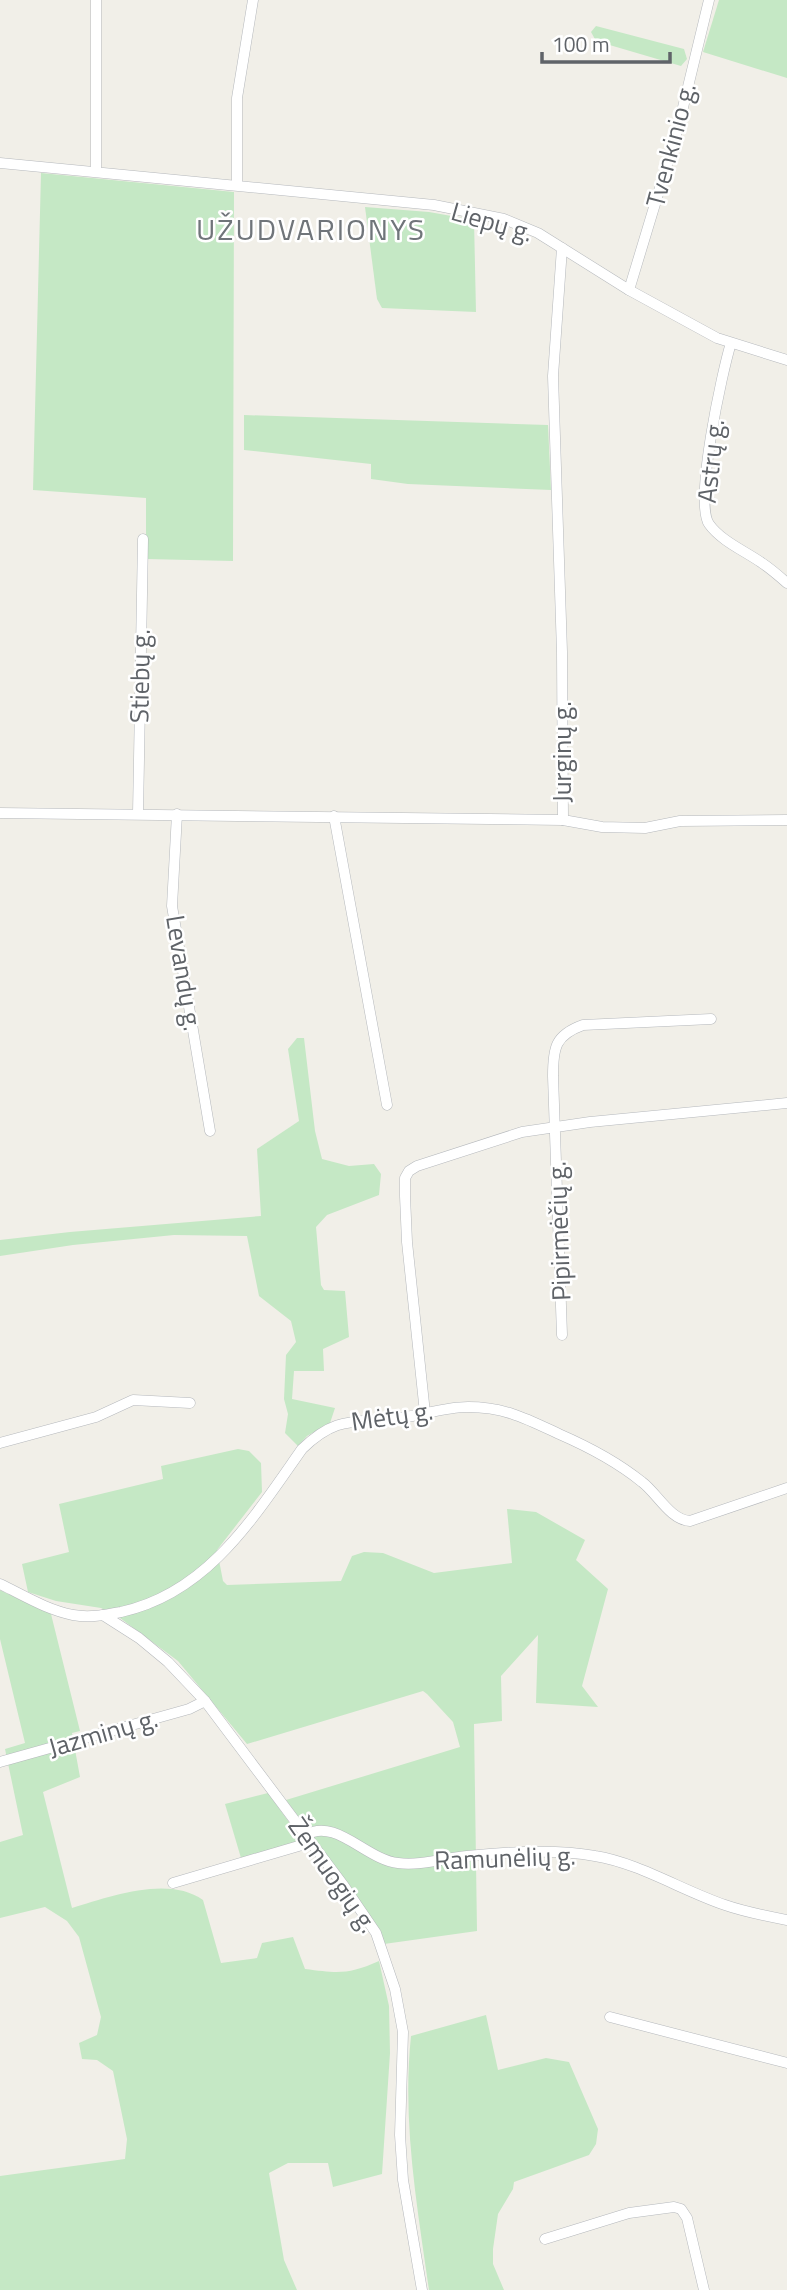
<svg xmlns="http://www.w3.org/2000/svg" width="787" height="2290" viewBox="0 0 787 2290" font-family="'Titillium Web',sans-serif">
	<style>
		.green { fill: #c5e8c5 }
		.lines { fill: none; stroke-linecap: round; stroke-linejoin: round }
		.minor-casing { stroke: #b5b8bc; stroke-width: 11 }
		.minor { stroke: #fff; stroke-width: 10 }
		.labels { text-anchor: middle; stroke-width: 5; stroke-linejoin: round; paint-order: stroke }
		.street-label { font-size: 26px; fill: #5f6368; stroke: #fff }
		.quarter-label { font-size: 30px; letter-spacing: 2px; fill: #70757a; stroke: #fff }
	</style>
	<rect width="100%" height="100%" fill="#f1efe8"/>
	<g class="green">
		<path d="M719,0H787V78L703,52Z"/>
		<path d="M596,26L684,49L687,59L681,66L596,41L591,32Z"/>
		<path d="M41,173L234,192L233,561L146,559V498L33,490Z"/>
		<path d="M365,207L429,212L474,220L476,312L382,308L377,299Z"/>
		<path d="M244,415L548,425L551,490L408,484L371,479V464L244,450Z"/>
		<path d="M297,1038H304L315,1131L322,1159L349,1166L374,1164L381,1174L379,1195L327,1215L316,1227L321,1285L324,1290L345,1291L349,1337L323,1349L324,1371H294L292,1399L335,1408L330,1423L307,1436L298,1446L285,1433L288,1414L284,1399L286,1355L296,1342L291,1321L259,1296L247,1236L174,1235L73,1245L0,1256V1240L70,1232L261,1216L257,1149L299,1121L288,1049Z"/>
		<path d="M238,1449L249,1451L261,1463L262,1492L217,1550L223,1581L227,1585L341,1581L352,1556L364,1552L383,1553L434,1573L512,1563L507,1509L536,1512L585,1540L576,1560L608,1589L582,1686L598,1707L536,1703L538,1635L501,1676L502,1721L474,1724L477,1931L384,1944L356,1895L286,1800L460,1747L453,1722L427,1694L423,1691L247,1744L178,1661L120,1618L101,1608L56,1601L28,1592L22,1564L69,1552L59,1504L163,1479L161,1466Z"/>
		<path d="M0,1590L51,1614L80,1731L72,1733L80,1777L43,1792L72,1908C109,1897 168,1875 203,1900L221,1963L257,1958L262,1943L293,1937L305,1969C337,1973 348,1975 379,1961L389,2006L390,2053L382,2174L333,2187L328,2163H288L269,2173L284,2260L297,2290H0V2176L125,2159L127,2139L113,2071L97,2060L82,2059L79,2043L97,2035L101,2017L79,1937L67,1921L45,1907L0,1918V1842L23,1835L5,1749L25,1743L0,1639Z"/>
		<path d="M268,1793L302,1840L241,1858L225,1804Z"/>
		<path d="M486,2015L498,2070L546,2058L569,2062L598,2129L596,2144L589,2155L514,2182L513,2189L498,2214L493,2249V2264L504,2290H429C417,2205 402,2122 411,2036Z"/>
	</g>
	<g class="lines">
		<g class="minor-casing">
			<g id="minor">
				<path d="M96,0V171"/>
				<path d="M0,163L434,205L504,219L538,233L629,290L717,338L787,360"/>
				<path d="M237,185V98L253,0"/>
				<path d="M629,290L678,128L709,0"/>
				<path d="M731,343C722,372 694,502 709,524C721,541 745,551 762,563C771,569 779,576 787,583"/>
				<path d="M0,813L563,820L562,652L553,376L562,248"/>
				<path d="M138,814L143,539"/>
				<path d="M177,814L172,906L210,1131"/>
				<path d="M334,816L387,1105"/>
				<path d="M563,820L602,827L645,828L680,821L787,820"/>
				<path d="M562,1335L553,1076C553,1048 555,1035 583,1025L711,1019"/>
				<path d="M425,1413L407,1242L405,1196V1178L409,1171L417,1166L522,1132L590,1122L787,1103"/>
				<path d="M0,1443L96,1417L133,1400L190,1403"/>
				<path d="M0,1584C23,1595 47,1610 73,1615C89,1618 105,1615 121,1612C208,1593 254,1517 302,1449C338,1414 355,1424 400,1418C423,1415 445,1407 468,1407C505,1407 527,1419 559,1434C589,1447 616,1461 642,1482C657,1493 670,1520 690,1521L787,1488"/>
				<path d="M103,1615L139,1638L168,1662L205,1701L344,1886L376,1933L395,1989L403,2032L400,2135L403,2180L422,2290"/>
				<path d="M0,1762L189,1709L205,1701"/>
				<path d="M306,1835C335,1817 367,1860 398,1863C420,1866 445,1858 467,1856C505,1852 557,1849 595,1856C639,1863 683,1891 725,1905C745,1912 766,1916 787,1920"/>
				<path d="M173,1883L302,1845L310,1841"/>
				<path d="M610,2017L787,2063"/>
				<path d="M545,2239L629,2213L674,2207L681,2209L687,2218L704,2290"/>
			</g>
		</g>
		<use href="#minor" class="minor"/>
	</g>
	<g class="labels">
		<g class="street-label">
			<text transform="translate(671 145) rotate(-75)" y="9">Tvenkinio g.</text>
			<text transform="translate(492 222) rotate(16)" y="9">Liepų g.</text>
			<text transform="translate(711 461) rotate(-84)" y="9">Astrų g.</text>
			<text transform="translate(140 676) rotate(-89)" y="9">Stiebų g.</text>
			<text transform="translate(562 752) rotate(-90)" y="9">Jurginų g.</text>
			<text transform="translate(184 973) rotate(81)" y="9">Levandų g.</text>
			<text transform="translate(559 1231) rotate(-92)" y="9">Pipirmėčių g.</text>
			<text transform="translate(392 1416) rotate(-8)" y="9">Mėtų g.</text>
			<text transform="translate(103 1733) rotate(-16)" y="9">Jazminų g.</text>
			<text transform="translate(505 1858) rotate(-2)" y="9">Ramunėlių g.</text>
			<text transform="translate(333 1875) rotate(55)" y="9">Žemuogių g.</text>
		</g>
		<g class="quarter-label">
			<text x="311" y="240">UŽUDVARIONYS</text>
		</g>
	</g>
	<path d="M542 52v10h128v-10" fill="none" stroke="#5f6368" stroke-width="3.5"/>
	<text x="552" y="52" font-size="21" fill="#5f6368" stroke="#ffffff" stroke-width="5" paint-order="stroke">100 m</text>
</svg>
